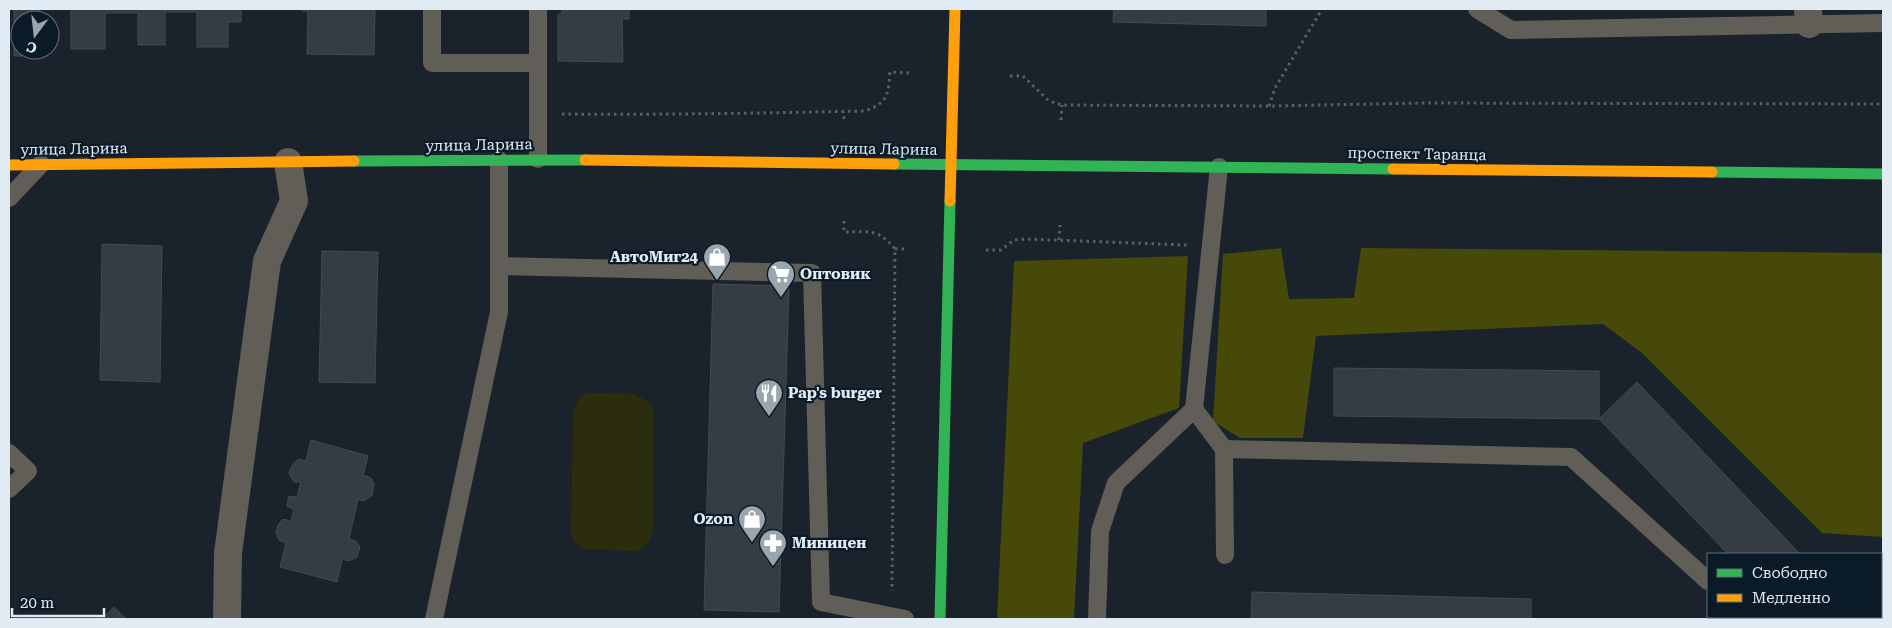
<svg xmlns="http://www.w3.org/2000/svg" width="1892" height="628" viewBox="0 0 1892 628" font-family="'Roboto Serif',serif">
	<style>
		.green { fill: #2b2d0c }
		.forest { fill: #474908 }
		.building { fill: #353c43; stroke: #434b52 }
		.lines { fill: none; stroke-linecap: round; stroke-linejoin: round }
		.path { stroke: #5e6060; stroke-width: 3; stroke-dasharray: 2.5 4; stroke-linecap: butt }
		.lane { stroke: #605e57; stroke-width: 18 }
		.street { stroke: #605e57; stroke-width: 28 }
		.fast { stroke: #30b455; stroke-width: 11 }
		.slow { stroke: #ff9f0a; stroke-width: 11 }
		.labels { text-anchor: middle; stroke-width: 4.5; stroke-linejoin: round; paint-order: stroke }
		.street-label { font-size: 15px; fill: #e1ebf4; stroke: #0b1a27 }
		.poi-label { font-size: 15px; font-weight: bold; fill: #e1ebf4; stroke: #0b1a27; text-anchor: start }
	</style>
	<rect width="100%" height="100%" fill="#1a232b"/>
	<path class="green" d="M587,393L634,394L649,402L654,409L653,531C650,542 647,547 636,551L582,549L574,542L571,535L573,411L580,397Z"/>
	<g class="forest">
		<path d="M1281,248L1289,299L1354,298L1361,248L1883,253V537L1822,533L1642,353L1603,324L1316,336L1303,438H1240L1213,421L1223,254Z"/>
		<path d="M1188,256L1179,408L1083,443L1074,619H997L1014,261Z"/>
	</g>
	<g class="building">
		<path d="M14,9H39V20H20V50H39V56H14Z"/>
		<path d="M71,9H241V22H228V47H197V12H165V45H138V13H105V49H71Z"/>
		<path d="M302,9H375L374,55L307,54L308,11H302Z"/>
		<path d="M562,9H629V19H622L623,62L558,61V15L562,12Z"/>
		<path d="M1114,9H1266V26L1113,22Z"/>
		<path d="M102,244L162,246L160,382L100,380Z"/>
		<path d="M322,251L378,252L375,383L319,382Z"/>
		<path d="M713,284L789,286L779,612L704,610Z"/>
		<path d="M1334,368L1599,371V419L1334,416Z"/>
		<path d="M1637,382L1800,554H1728L1599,419Z"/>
		<path d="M311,440L368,456L363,475L371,478L374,484L372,496L363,501L358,499L349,539L356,541L360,547L357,557L349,561L342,559L337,582L280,567L286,543L279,540L276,533L278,525L283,519L291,521L294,510L287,506L289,496L297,497L301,482H294L289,473L293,464L299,459L306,461Z"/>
		<path d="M1881,576H1883V619H1820V617H1881Z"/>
		<path d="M1252,592L1531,599V619H1251Z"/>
		<path d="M114,607L126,619H102Z"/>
	</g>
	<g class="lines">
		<g class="path">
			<path d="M1010,76H1023L1049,101L1062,105L1269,106L1423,103L1883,104"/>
			<path d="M1269,106L1275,88L1322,9"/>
			<path d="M562,114C663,115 764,113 865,111C888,103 888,95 890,72L910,73"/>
			<path d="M844,119V112"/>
			<path d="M1061,120L1062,105"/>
			<path d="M844,221V232C869,232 878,228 895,249L892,591"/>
			<path d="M1059,240L1060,225"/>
			<path d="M895,249H907"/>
			<path d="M986,250H1001L1014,240L1026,239L1187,245"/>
		</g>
		<g class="lane">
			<path d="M432,9V63H538"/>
			<path d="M538,9V159"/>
			<path d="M1477,9L1511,30L1883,23"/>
			<path d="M9,198L41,164"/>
			<path d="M500,266L812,273L821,602L905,619"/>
			<path d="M1194,409L1224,449"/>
			<path d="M9,453L28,471L9,489"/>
			<path d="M1225,555L1224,449L1571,457L1708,581"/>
			<path d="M1747,617L1750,619"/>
			<path d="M434,619L499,312V160"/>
			<path d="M1097,619L1100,531L1116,483L1194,409L1219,167"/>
		</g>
		<g class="street">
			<path d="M1808,9L1809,24"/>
			<path d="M227,619L228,553L267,261L294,201L288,162"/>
		</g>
		<g class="fast">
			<path d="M354,161L585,160"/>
			<path d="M894,164L1393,169"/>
			<path d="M1712,172L1883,174"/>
			<path d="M940,619L950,201"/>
		</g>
		<g class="slow">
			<path d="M585,160L894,164"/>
			<path d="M9,165L354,161"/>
			<path d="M1393,169L1712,172"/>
			<path d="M950,201L955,9"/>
		</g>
	</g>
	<defs>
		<g id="shop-pin" transform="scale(1.4375)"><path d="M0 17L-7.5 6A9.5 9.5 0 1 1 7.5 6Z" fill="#9ba5ae" stroke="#0b1a27"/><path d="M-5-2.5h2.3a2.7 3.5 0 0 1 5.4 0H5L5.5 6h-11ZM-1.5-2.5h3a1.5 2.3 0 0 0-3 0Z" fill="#fff"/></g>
		<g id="supermarket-pin" transform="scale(1.4375)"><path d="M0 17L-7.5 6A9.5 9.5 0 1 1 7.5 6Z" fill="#9ba5ae" stroke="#0b1a27"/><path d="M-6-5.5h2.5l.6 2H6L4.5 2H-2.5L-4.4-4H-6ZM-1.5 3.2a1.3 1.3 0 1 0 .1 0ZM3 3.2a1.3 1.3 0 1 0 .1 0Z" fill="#fff"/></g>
		<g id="restaurant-pin" transform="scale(1.4375)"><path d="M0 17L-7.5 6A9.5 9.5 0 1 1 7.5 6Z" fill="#9ba5ae" stroke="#0b1a27"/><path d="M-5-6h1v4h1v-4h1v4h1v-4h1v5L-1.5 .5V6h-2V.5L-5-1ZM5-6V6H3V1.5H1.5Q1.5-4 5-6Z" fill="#fff"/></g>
		<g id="pharmacy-pin" transform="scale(1.4375)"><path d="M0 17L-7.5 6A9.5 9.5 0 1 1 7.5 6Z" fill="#9ba5ae" stroke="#0b1a27"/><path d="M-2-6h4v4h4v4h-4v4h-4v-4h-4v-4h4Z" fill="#fff"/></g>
	</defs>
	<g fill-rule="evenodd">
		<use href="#shop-pin" x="717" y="257"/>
		<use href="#supermarket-pin" x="781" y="274"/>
		<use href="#restaurant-pin" x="769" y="393"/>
		<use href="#shop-pin" x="752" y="519"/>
		<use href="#pharmacy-pin" x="773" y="543"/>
	</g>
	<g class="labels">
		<g class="street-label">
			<text transform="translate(479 145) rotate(-1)" y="5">улица Ларина</text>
			<text transform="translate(74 149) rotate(-1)" y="5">улица Ларина</text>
			<text transform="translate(884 149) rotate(1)" y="5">улица Ларина</text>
			<text transform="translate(1417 154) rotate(1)" y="5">проспект Таранца</text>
		</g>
		<g class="poi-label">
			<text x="698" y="262" text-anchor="end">АвтоМиг24</text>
			<text x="800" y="279">Оптовик</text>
			<text x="788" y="398">Pap's burger</text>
			<text x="733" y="524" text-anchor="end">Ozon</text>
			<text x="792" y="548">Миницен</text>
		</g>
	</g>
	<rect width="1892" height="628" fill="none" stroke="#e1ebf4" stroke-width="20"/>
	<rect x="1707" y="553" width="175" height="65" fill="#0b1a27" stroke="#616e79"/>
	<rect x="1717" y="569" width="25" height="8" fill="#30b455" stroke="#616e79"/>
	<text x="1752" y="578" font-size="15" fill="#e1ebf4">Свободно</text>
	<rect x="1717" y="594" width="25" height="8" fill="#ff9f0a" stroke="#616e79"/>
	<text x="1752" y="603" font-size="15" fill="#e1ebf4">Медленно</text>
	<g transform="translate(35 35) rotate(195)"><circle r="24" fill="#0b1a27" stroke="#616e79"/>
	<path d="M0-4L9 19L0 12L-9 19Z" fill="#9ba5ae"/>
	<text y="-8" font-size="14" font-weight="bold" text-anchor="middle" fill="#e1ebf4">С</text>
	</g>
	<path d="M12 608v8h92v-8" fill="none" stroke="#e1ebf4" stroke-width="2.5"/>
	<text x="20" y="608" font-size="15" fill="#e1ebf4" stroke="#0b1a27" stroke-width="4" paint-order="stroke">20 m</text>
</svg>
